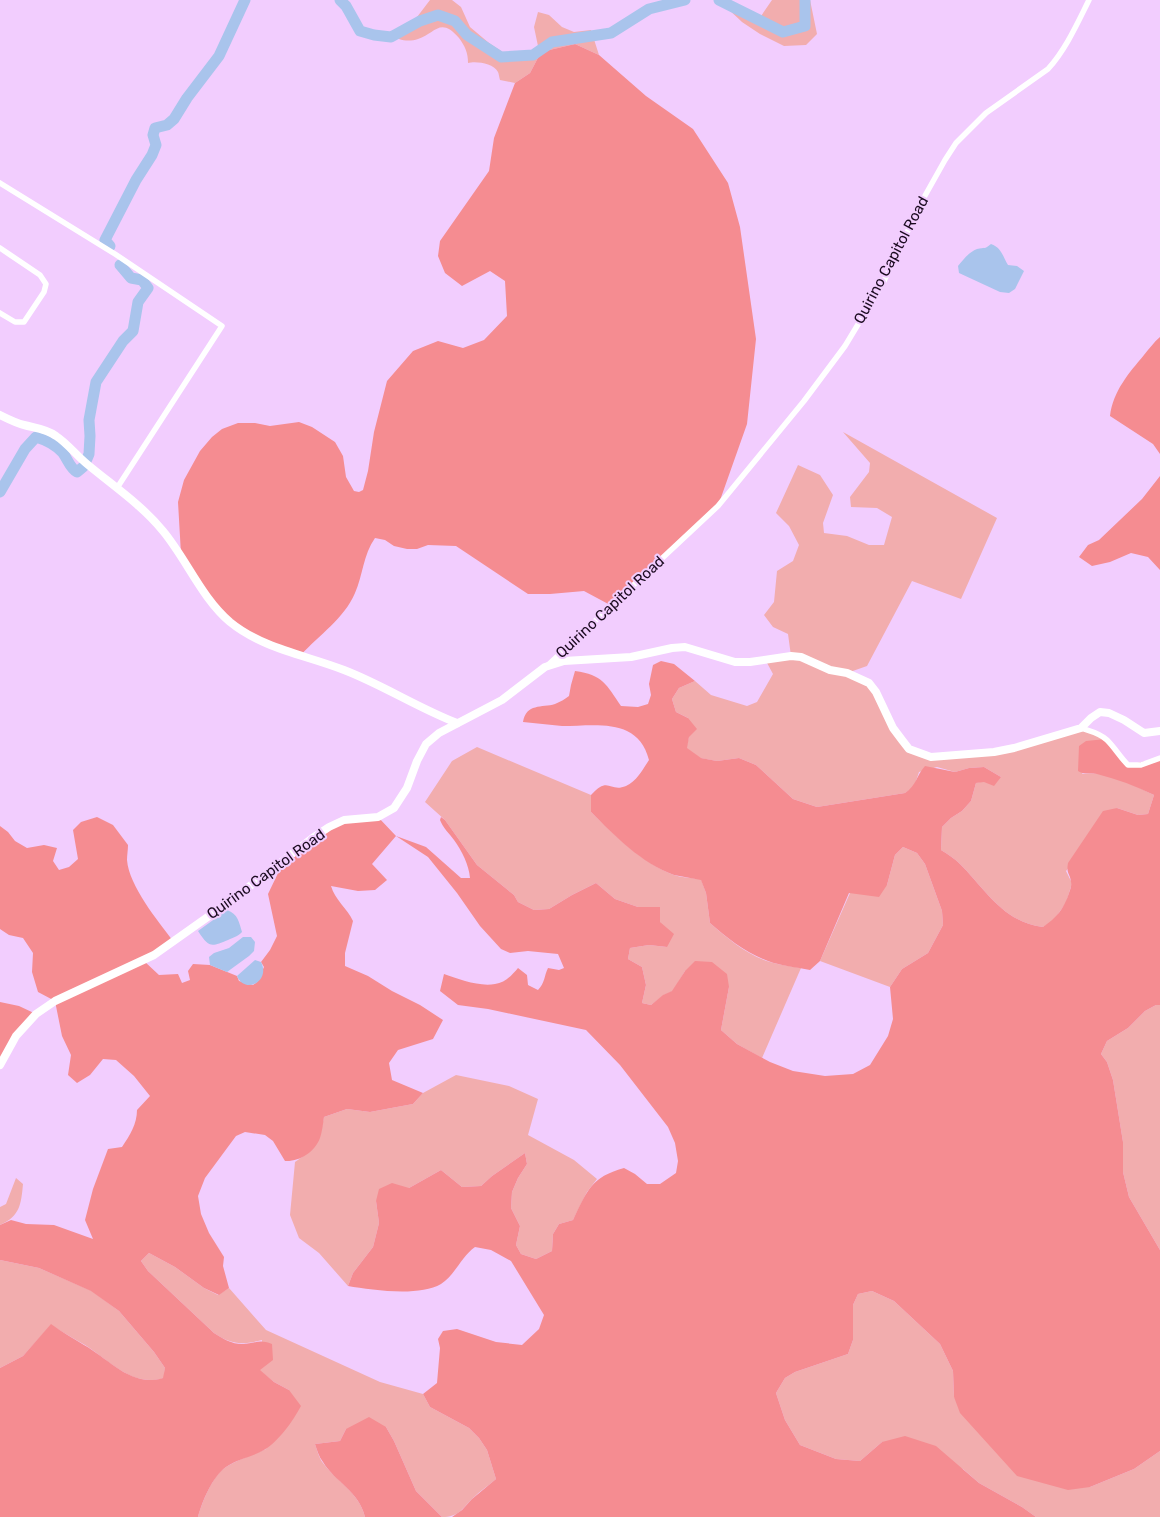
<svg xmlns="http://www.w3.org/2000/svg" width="1160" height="1517" viewBox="0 0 1160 1517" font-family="Rubik,sans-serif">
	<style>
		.green { fill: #f2adae }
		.forest { fill: #f58c91 }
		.water { fill: #a9c4ec }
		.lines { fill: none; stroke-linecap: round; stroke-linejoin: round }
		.river { stroke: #a9c4ec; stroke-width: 11 }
		.street { stroke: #fff; stroke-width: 5.5 }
		.secondary { stroke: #fff; stroke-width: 8 }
		.labels { text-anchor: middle; stroke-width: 4; stroke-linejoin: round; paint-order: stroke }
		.street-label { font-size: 15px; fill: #1b0a20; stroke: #f2cdfe }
	</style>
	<rect width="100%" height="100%" fill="#f2cdfe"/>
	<g class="green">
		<path d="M430,0H452L461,7L470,27L489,43L504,53L525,56L538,46L534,27L538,12L549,15L562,27L574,32L591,30L599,55L575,44L541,52L530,73L515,83L500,80C499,77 499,74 498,72C493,63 476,61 468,63C468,53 465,46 459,38C440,16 435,34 418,39C412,41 405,41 399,39V28L414,21Z"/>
		<path d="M772,0H810L817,34L806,45L784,46L760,34L742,22L725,6L743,15L759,19Z"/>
		<path d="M843,432L997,518L961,599L912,581L867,666L847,673L869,683L909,749L931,757L994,752L1081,728L1106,739L1082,774C1106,770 1133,785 1154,795L1148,814L1138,815L1117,808L1066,871L1072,883L1066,903L1053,921L1043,927C1003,922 986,890 960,864C955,859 948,854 941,850L942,827L951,818L962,811L971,801L976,783L1001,777L984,767L969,768L955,772L937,767L919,772L914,787L905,793L817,807L793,799L756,765L739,758L717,761L700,758L686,748L689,737L688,718L676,712L672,699L679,688L695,681L711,695L747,706L757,702L773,674L766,661L791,656L788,634L773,627L764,615L774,602L777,571L793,561L799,545L789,526L776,513L798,465L820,475L833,495L823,523L824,533L847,536L869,545H884L892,517L877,508L851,507L850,497L869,472L870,463Z"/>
		<path d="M477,747L591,795V812C616,836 641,862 674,875C683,878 693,878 701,879L706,893L710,923C727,938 747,955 770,962C780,965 791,966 801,968L762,1058L737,1044L721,1030L729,987L685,971L673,991L664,995L651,1005L642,1003L646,985L642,967L628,959L630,948L649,945L667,947L660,922V907H638L615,899L596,883L572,895L549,909L534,910L518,902L514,895L477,865L445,820L425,802L452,761Z"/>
		<path d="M903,847L917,853L925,864L942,911L943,925L928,953L902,969L890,987L820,961L850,893L887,885L895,855Z"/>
		<path d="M1156,1005H1160V1250L1129,1197L1123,1172V1142L1113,1080L1107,1062L1101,1054L1107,1041L1128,1028L1145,1011Z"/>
		<path d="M456,1075L509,1086L538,1099L528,1135L574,1160L597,1179L587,1192L573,1220L559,1224L553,1234L552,1251L536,1259L521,1254L516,1245L520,1226L511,1208L512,1192L518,1178L527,1164L525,1153L492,1176L481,1186L462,1187L441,1170L409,1188L376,1201L379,1223L373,1247L353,1273L348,1286L319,1253L299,1238L290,1215L295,1162C316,1148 319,1142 324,1117L347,1109L370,1112L413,1104L423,1093Z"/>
		<path d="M16,1178L23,1184C21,1205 20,1216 0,1225V1207L6,1204Z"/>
		<path d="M149,1253L175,1267L204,1288L218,1295L229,1288L266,1330L380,1382L423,1394L430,1407L469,1428L479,1438L487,1450L496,1479C488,1486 480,1491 473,1498C462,1509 459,1517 442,1517L416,1491L394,1441L386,1427L346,1429L340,1441L315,1444C317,1450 319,1458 323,1463C337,1482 359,1492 365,1517H198C202,1502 213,1475 226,1467C238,1459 253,1455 266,1449L289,1390L274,1382L259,1370L262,1340C242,1345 232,1345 214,1333L148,1271L141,1261Z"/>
		<path d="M0,1260L39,1268L92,1291L119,1311L154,1352L165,1368L164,1378C132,1388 109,1360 85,1345C73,1338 62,1332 51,1325L23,1356L0,1368Z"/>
		<path d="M872,1291L894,1301L940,1344L953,1371L954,1397L1090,1487L1134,1469L1160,1451V1517H1036L1022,1507L979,1483L963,1469L882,1442L860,1461L836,1459L800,1445L785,1420L776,1393L785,1378L795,1372L848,1354L853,1340V1305L858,1294Z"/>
	</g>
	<g class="forest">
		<path d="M575,44L599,55L646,96L693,129L728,183L740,227L756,339L747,424L718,506L612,606L584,591L550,594H528L456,546L428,545L417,549H407L394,546L385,540L375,538C363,555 363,575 355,593C344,619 319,635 301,655L264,643L217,610L181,554L178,502L184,480L200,451L212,437L222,429L238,423H255L270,426L299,422L312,427L335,442L343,456L346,477L354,491L359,492L363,490L368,471L374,432L387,381L413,351L438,341L463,348L484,340L507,316L505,281L490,271L462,286L445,273L438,256L440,241L489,171L494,138L515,83L530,73L541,52Z"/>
		<path d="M1160,337V454L1153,444L1110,416C1113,391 1129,373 1144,355C1149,349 1154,342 1160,337Z"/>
		<path d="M1160,476V570L1148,557L1131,553L1110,562L1092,566L1079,557L1088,545L1099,540L1142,499Z"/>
		<path d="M661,661L674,664L695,681L679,688L672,699L676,712L688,718L697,729L689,737L687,748L701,758L717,761L739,758L756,765L793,799L817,807L905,793C917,785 916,776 925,766L955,772L969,768L984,767L1001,777L994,786L984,782L976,783L971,801L962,811L951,818L942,827L941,850C948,854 955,859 960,864C986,890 1003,922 1043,927C1056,918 1064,909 1069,893C1070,890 1072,885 1071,882C1070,873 1066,874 1068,863L1103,811L1117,808L1138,815L1148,814L1154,795C1136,786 1117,779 1097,774C1090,772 1084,775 1078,771L1079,746L1086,741L1106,739L1128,765L1160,758V1005H1156L1145,1011L1128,1028L1107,1041L1101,1054L1107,1062L1113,1080L1123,1142V1172L1129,1197L1160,1250V1451L1134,1469L1090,1487L1068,1490L1017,1476L960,1413L954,1397L953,1371L940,1344L894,1301L872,1291L858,1294L853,1305V1340L848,1354L795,1372L785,1378L776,1393L785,1420L800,1445L836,1459L860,1461L882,1442L905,1436L936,1446L979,1483L1022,1507L1036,1517H452L462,1510L472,1499L496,1479L487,1450L479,1438L469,1428L430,1407L423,1394L437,1383L440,1348L438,1339L443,1331L457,1329L496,1342L522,1345L539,1329L544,1315L511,1261L491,1250L475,1247C461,1257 455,1275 441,1284C419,1297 372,1290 348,1286L353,1273L373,1247L379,1223L376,1201L379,1189L392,1183L409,1188L441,1170L462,1187L481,1186L492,1176L525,1153L527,1164L518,1178L512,1192L511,1208L520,1226L516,1245L521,1254L536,1259L552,1251L553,1234L559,1224L573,1220C587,1191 591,1177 624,1168L635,1174L647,1184H660L676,1173L678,1161L675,1143L668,1127L620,1065L586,1030L488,1009L458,1005L440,991L444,974C459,979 479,987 495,984C505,983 512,975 518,968L527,975L528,985L538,990C545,983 544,976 548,968L559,970L564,968L558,954L528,951L510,953L501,949L480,926L457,893L428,857L396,836L372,864L387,880L375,890L358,891L331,886C335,900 347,908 353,921L345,953V966L368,976L392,991L420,1005L443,1020L433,1039L398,1050L389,1063L392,1080L423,1093L413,1104L370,1112L347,1109L324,1117C323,1124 322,1132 320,1138C315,1152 299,1162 285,1161L273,1141L265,1135L245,1132L236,1136L205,1178L198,1196L201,1214L209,1233L224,1257L223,1266L229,1288L219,1295L204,1288L175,1267L149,1253L141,1261L148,1271L214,1333C223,1339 234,1345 244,1344C257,1343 259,1339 272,1344L273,1360L260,1370L274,1382L289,1390L301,1406C293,1421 279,1441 264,1450C252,1457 237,1459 226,1467C212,1477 202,1502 198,1517H0V1368L23,1356L51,1324C62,1332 73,1338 84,1345C109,1359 132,1388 163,1378L165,1368L154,1352L119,1311L91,1291L39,1268L0,1260V1225L11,1220L26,1224L54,1225L93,1239L85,1220L93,1189L108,1149L122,1147C130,1135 137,1124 137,1110L150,1096L134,1076L116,1060L103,1059L90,1075L77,1083L68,1075L71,1055L62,1036L55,1001L38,992L32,972L33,953L23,938L9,935L0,929V826L8,832L15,841L27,848L44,845L57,848L53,861L59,870L69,867L78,859L73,830L81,822L97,817L113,825L128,845C128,850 127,855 127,860C129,886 158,921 173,941L144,961L159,975L178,974L182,983L190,980L188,971L193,964L210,965L237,976L239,981L253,985L257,982L264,967L261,962L270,950L277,936L268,894L280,869L314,837L344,820L378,817L396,836L426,847L461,878H470C469,865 462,851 454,840C449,833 443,828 440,820L441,817L445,820L477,865L514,895L518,902L534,910L549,909L572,895L596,883L615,899L638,907H660V922L674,934L667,947L649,945L630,948L628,959L642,967L646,985L642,1003L651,1005L663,995L672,991L685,971L695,961L712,962L727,974L729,987L721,1030L737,1044L770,1062L793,1071L825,1076L853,1074L870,1065L888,1036L893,1019L890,987L902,969L928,953L943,925L942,911L925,864L917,853L903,847L895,855L887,885L879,897L849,893L820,961L810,970C796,967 781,966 768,961C746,953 727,938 710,923L706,893L701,880C692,878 683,877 674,875C641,863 615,836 591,812V795C609,775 609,793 626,786C637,781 643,769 649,760C638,717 596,726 562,726C549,725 536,723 523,722C526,703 542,708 555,704C560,702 565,699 569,696L571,685L575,671C603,675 606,684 621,706L638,707L648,704L651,695L649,684L653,665Z"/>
		<path d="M0,1002L19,1006L36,1014L0,1065Z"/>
		<path d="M369,1417L386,1427L394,1441L416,1491L442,1517H365C359,1491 335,1482 323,1462C319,1457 317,1450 315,1444L340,1441L346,1429Z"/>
	</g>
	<g class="water">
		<path d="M991,244C1002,248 1003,257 1008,265L1017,266L1024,271L1015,289L1009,293L1000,292L959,273L958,266C963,260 969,252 977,249C985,247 984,250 991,244Z"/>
		<path d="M227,910C238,914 239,922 242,932C237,937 234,937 228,940C211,947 209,948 198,931Z"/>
		<path d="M243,937H251L255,942L254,951L249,956L227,972L210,965L209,957L214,953L229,948Z"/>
		<path d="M255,960L261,962C271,981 245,995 237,976Z"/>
	</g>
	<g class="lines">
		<g class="river">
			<path d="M340,0L346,6L360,31L374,35L391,37L420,21L438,15L455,21L467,35L501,57L533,55L552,42L611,33L649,9L685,0"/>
			<path d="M719,0L783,32L805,26V0"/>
			<path d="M110,246L105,240L136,180L152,155L156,145L153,135L155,128L167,125L174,119L187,98L219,56L245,0"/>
			<path d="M86,461L89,454L90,436L89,420L96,382L123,341L133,331L138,302L148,288L142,280L131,278L120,265"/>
			<path d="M0,492L25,449L36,437C46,440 56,445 63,453C68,460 70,468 77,472L83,467"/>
		</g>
		<g class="street">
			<path d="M0,183L115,254L222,326L117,488"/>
			<path d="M0,248L40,275L46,284L44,292L24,322H15L0,313"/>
			<path d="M548,665L718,506L804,401L845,346L883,283L922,201L945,160L956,143L986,113L1048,69C1066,49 1077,24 1089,0"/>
			<path d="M1081,728C1090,731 1100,733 1107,740C1115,748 1120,757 1128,765H1141L1160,758"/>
		</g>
		<g class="secondary">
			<path d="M0,415C8,419 16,423 24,425C35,428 47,429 56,436C67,443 76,455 87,464C112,485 142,505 163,531C187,560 201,597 230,622C263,649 306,655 344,670C383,685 418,708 457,723"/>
			<path d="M0,1065L16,1036L36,1014L55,1001L154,955L233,899L314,837L329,827L344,820L378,817L394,808L407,788L417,761L426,744L439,733L502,700L545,667L564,661L631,657L672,648L685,647L735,662H750L791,656L801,657L830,670L847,673L869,683L876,692L893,728L902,740L909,749L931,757L994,752L1014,748L1081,728L1091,718L1100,712L1109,713L1124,720L1144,733L1160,731"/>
		</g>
	</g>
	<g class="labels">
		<g class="street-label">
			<text transform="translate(891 260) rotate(-62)" y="5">Quirino Capitol Road</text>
			<text transform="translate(610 607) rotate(-43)" y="5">Quirino Capitol Road</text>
			<text transform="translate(266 874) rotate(-36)" y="5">Quirino Capitol Road</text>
		</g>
	</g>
</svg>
